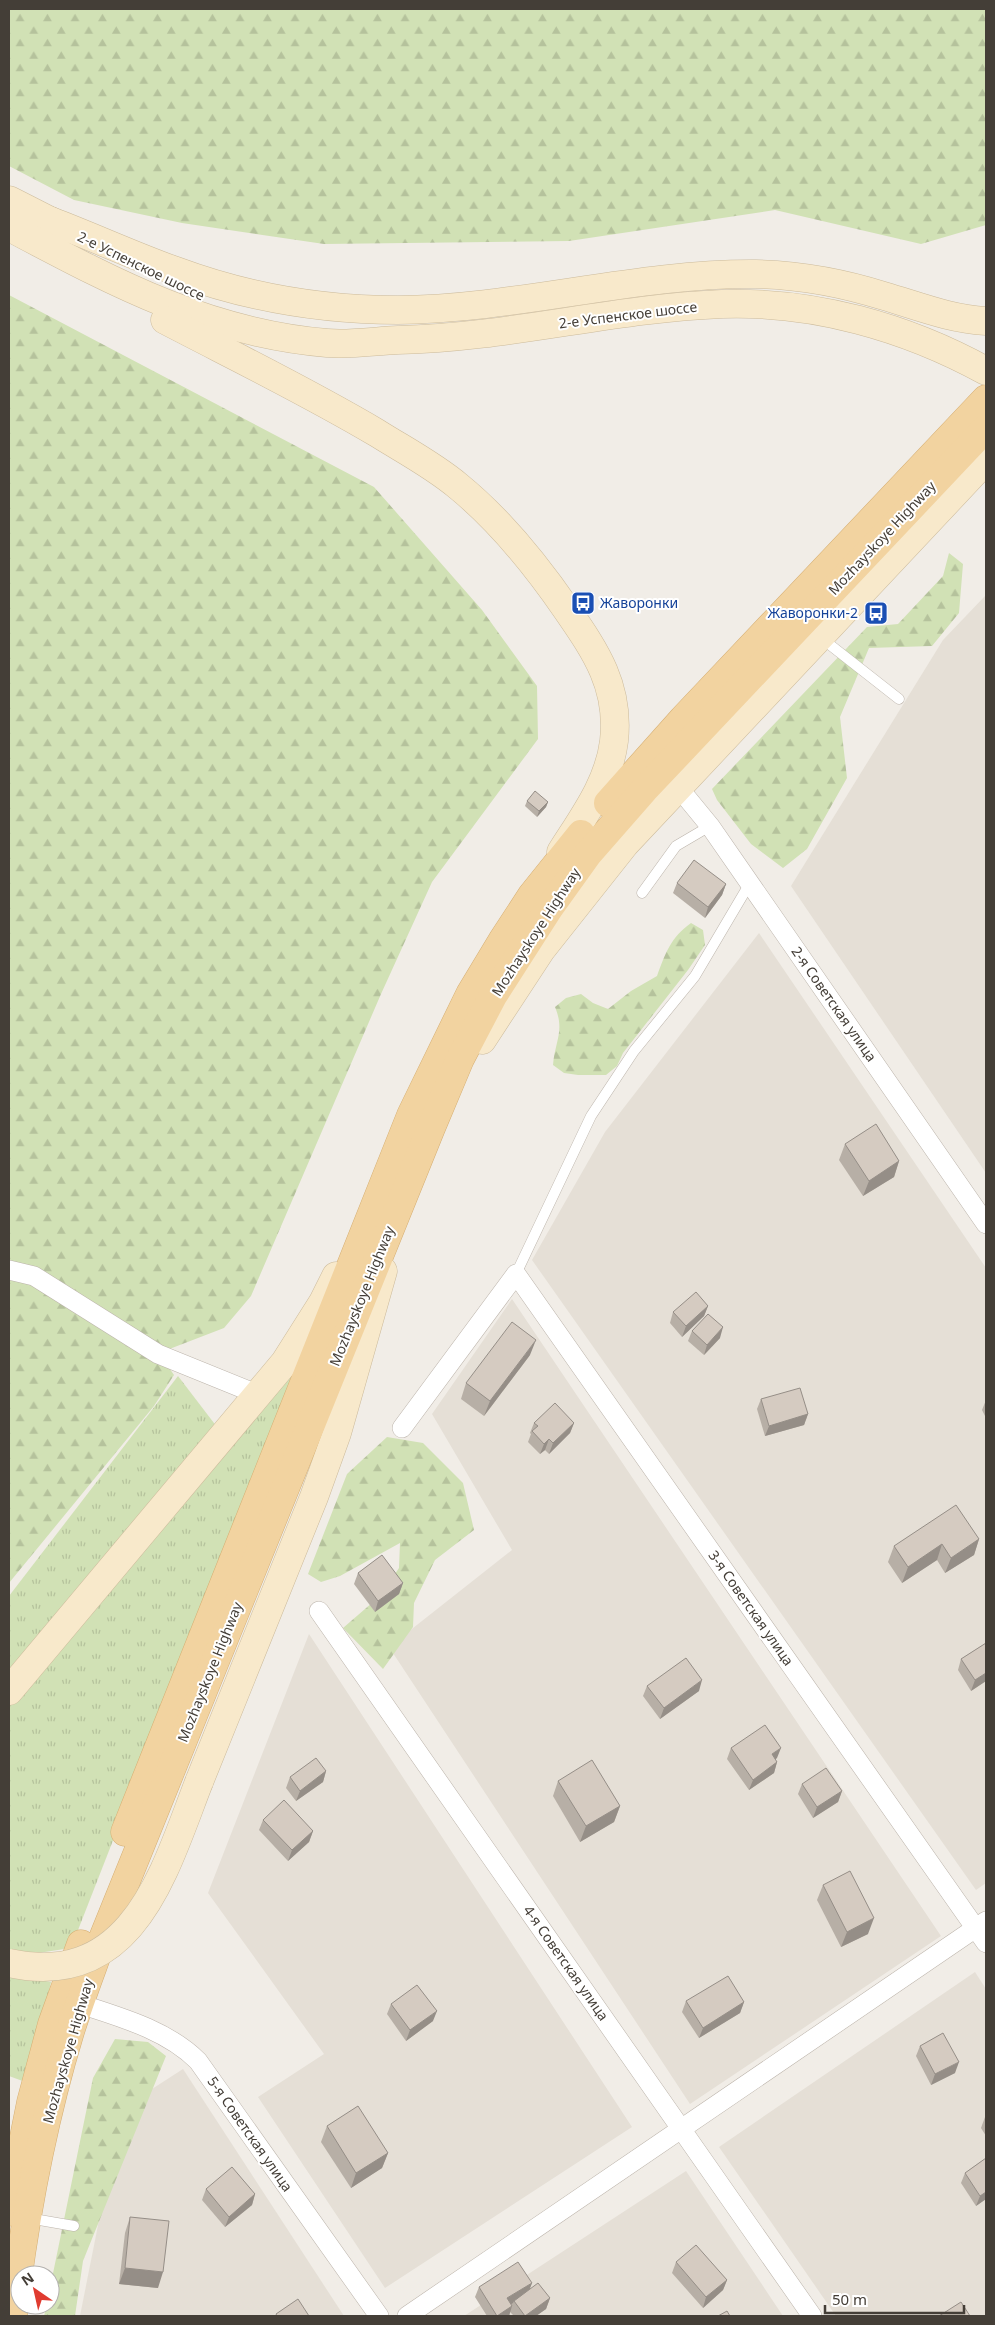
<svg xmlns="http://www.w3.org/2000/svg" width="995" height="2325" viewBox="0 0 995 2325" font-family="'Noto Sans',sans-serif">
	<style>
		.residential { fill: #e5dfd6 }
		.grass { fill: url(#grass-tufts) }
		.forest { fill: url(#forest-firs) }
		.lines { fill: none; stroke-linecap: round; stroke-linejoin: round }
		.lane-casing { stroke: #bcb4ab; stroke-width: 11 }
		.street-casing { stroke: #bcb4ab; stroke-width: 20 }
		.secondary-casing { stroke: #ccbb9c; stroke-width: 29 }
		.primary-casing { stroke: #d5ae72; stroke-width: 29 }
		.lane { stroke: #fff; stroke-width: 10 }
		.street { stroke: #fff; stroke-width: 19 }
		.secondary { stroke: #f8e9cb; stroke-width: 28 }
		.primary { stroke: #f2d3a0; stroke-width: 28 }
		.secondary-bridge-casing { stroke: #ccbb9c; stroke-width: 29; stroke-linecap: butt }
		.secondary-bridge { stroke: #f8e9cb; stroke-width: 28 }
		.wall { fill: #b7afa6 }
		.shaded-wall { fill: #958e87 }
		.building { fill: #d5cbc1; stroke: #958e87 }
		.labels { text-anchor: middle; stroke-width: 4; stroke-linejoin: round; paint-order: stroke }
		.street-label { font-size: 14px; fill: #443e37; stroke: #fff }
		.transit-label { font-size: 14px; fill: #164399; stroke: #fff; text-anchor: start }
	</style>
	<defs>
		<pattern id="grass-tufts" width="24" height="20" patternUnits="userSpaceOnUse" patternTransform="scale(1.25)"><rect width="24" height="20" fill="#d1e1b5"/><path d="M3 7l-1-3M5 7V3M7 7l1-3M15 17l-1-3M17 17v-4M19 17l1-3" fill="none" stroke="#b5c29c"/></pattern>
		<pattern id="forest-firs" width="22" height="20" patternUnits="userSpaceOnUse" patternTransform="scale(1.25)"><rect width="22" height="20" fill="#d1e1b5"/><path d="M5 1l3.5 6h-7zM16 11l3.5 6h-7z" fill="#b5c29c"/></pattern>
	</defs>
	<rect width="100%" height="100%" fill="#f1ede7"/>
	<g class="residential">
		<path d="M986,595V1173L791,886L943,640Z"/>
		<path d="M759,933L986,1268V1883L976,1890L532,1260L605,1132Z"/>
		<path d="M512,1299L941,1936L690,2104L389,1647L512,1550L432,1414Z"/>
		<path d="M309,1634L632,2127L385,2288L258,2097L324,2054L208,1893Z"/>
		<path d="M975,1972L986,1989V2316H836L719,2147Z"/>
		<path d="M183,2069L344,2316H80L121,2109Z"/>
		<path d="M686,2171L783,2316H464Z"/>
	</g>
	<g class="grass">
		<path d="M307,1344L71,1948L25,1955L9,1950V1703Z"/>
		<path d="M178,1376L217,1427L9,1674V1596Z"/>
		<path d="M9,1974L51,1982L28,2083L9,2076Z"/>
	</g>
	<g class="forest">
		<path d="M9,9H986V225L921,244L775,210L569,241L324,244L182,223L74,200L9,166Z"/>
		<path d="M9,295L374,487L482,610L537,686L538,739L432,882L381,994L251,1296L224,1328L159,1353L174,1375L154,1406L9,1583Z"/>
		<path d="M949,553L963,564L959,613L932,646L869,648L840,717L847,778L807,849L783,868L751,844L717,800L712,789L867,627L898,624L943,576Z"/>
		<path d="M691,923L703,930L705,945L688,970L623,1053L617,1066L606,1075H578L564,1073L553,1065C555,1041 565,1031 555,1007L566,998L581,994L593,1003L608,1009L631,991L657,976C665,954 671,937 691,923Z"/>
		<path d="M387,1437L423,1443L463,1483L474,1530L435,1560L414,1603L413,1627L383,1669L343,1628L380,1596L399,1568L400,1543L340,1576L321,1582L308,1574L347,1474Z"/>
		<path d="M115,2039L148,2042L166,2056L83,2261L75,2316H44L47,2305H50V2288L93,2078Z"/>
	</g>
	<g class="lines">
		<g class="lane-casing">
			<g id="lane">
				<path d="M820,637L899,699"/>
				<path d="M642,893L676,846L710,826"/>
				<path d="M516,1274L591,1116L634,1051L695,976L750,883"/>
				<path d="M28,2218L74,2226"/>
			</g>
		</g>
		<g class="street-casing">
			<g id="street">
				<path d="M678,787L710,826L986,1224"/>
				<path d="M9,1270L34,1276L158,1354L259,1395"/>
				<path d="M402,1428L516,1274L986,1943"/>
				<path d="M319,1611L812,2316"/>
				<path d="M80,2004C120,2017 167,2030 198,2061L379,2316"/>
				<path d="M407,2316L986,1921"/>
			</g>
		</g>
		<g class="secondary-casing">
			<g id="secondary">
				<path d="M9,200L66,229"/>
				<path d="M51,221C93,237 134,256 176,271C246,297 323,310 398,310C518,309 636,273 756,274C799,275 843,283 884,296C918,306 950,319 986,321"/>
				<path d="M9,227C113,282 207,333 327,343C350,345 375,341 398,340C507,338 614,308 722,304C814,301 906,327 986,371"/>
				<path d="M165,320C236,357 308,392 377,433C404,450 433,465 458,486C501,521 536,565 567,610C596,652 620,687 614,741C609,783 583,817 561,852"/>
				<path d="M482,1040L541,950L625,844L986,460"/>
				<path d="M9,1691L285,1362L323,1302L336,1276"/>
				<path d="M199,1782L314,1497L337,1433L383,1271"/>
			</g>
		</g>
		<g class="primary-casing">
			<g id="primary">
				<path d="M608,803L683,719L986,399"/>
				<path d="M125,1832L411,1115L470,994L502,941L532,895L581,834"/>
				<path d="M9,2212L31,2102L52,2024L81,1944"/>
				<path d="M13,2316C24,2221 42,2124 70,2032C80,2000 92,1969 103,1938L431,1128L460,1059L493,996L550,907L588,854L644,790L986,428"/>
			</g>
		</g>
		<use href="#lane" class="lane"/>
		<use href="#street" class="street"/>
		<use href="#secondary" class="secondary"/>
		<use href="#primary" class="primary"/>
		<g class="secondary-bridge-casing">
			<path id="secondary-bridge" d="M9,1963C133,1990 164,1872 199,1782"/>
		</g>
		<use href="#secondary-bridge" class="secondary-bridge"/>
	</g>
	<g class="wall">
		<path d="M527,801L548,802L546,807L537,817L525,806Z"/>
		<path d="M677,883L726,884L722,895L705,918L673,893Z"/>
		<path d="M845,1144L899,1161L894,1177L863,1196L839,1160Z"/>
		<path d="M708,1306L704,1316L682,1337L670,1323L673,1312Z"/>
		<path d="M692,1331L720,1338L704,1355L688,1341Z"/>
		<path d="M530,1355L484,1416L461,1399L466,1383Z"/>
		<path d="M761,1399L808,1414L804,1425L765,1436L757,1409Z"/>
		<path d="M986,1400V1418L982,1410Z"/>
		<path d="M534,1423H574L570,1433L549,1454L545,1450L540,1454L528,1442L531,1434L530,1433Z"/>
		<path d="M979,1539L974,1555L945,1573L937,1560L902,1583L888,1562L894,1546Z"/>
		<path d="M358,1573L403,1583L399,1594L375,1612L354,1584Z"/>
		<path d="M986,1643V1681L971,1691L958,1670L961,1659Z"/>
		<path d="M647,1686L699,1691L660,1719L643,1696Z"/>
		<path d="M731,1748L777,1758L775,1759L777,1762L774,1773L749,1790L727,1759Z"/>
		<path d="M326,1771L323,1782L296,1801L286,1788L290,1777Z"/>
		<path d="M558,1781L620,1806L614,1822L580,1842L553,1796Z"/>
		<path d="M802,1784L842,1791L838,1802L813,1818L798,1794Z"/>
		<path d="M263,1820L313,1831L309,1842L288,1861L259,1830Z"/>
		<path d="M823,1885L868,1934L841,1947L817,1900Z"/>
		<path d="M686,2001L744,2002L740,2013L699,2038L682,2012Z"/>
		<path d="M391,2004L433,2021L406,2041L387,2014Z"/>
		<path d="M920,2046L955,2073L931,2085L916,2056Z"/>
		<path d="M986,2116V2136L981,2128L985,2117Z"/>
		<path d="M327,2126L388,2153L382,2168L351,2188L321,2142Z"/>
		<path d="M986,2158V2199L976,2206L961,2183L965,2173Z"/>
		<path d="M206,2189L255,2194L252,2205L225,2227L202,2200Z"/>
		<path d="M130,2217L158,2288L119,2284L125,2233Z"/>
		<path d="M676,2262L727,2280L723,2290L703,2308L672,2273Z"/>
		<path d="M532,2283L529,2289L550,2298L546,2309L536,2316H514L510,2312L509,2316H487L475,2297L479,2287Z"/>
	</g>
	<g class="shaded-wall">
		<path d="M548,802L546,807L537,817L539,811Z"/>
		<path d="M726,884L722,895L705,918L708,907Z"/>
		<path d="M899,1161L894,1177L863,1196L869,1181Z"/>
		<path d="M708,1306L704,1316L682,1337L686,1326Z"/>
		<path d="M723,1327L720,1338L704,1355L707,1345Z"/>
		<path d="M536,1340L530,1355L484,1416L490,1401Z"/>
		<path d="M808,1414L804,1425L765,1436L769,1426Z"/>
		<path d="M574,1423L570,1433L549,1454L553,1443Z"/>
		<path d="M549,1439L545,1450L540,1454L544,1444Z"/>
		<path d="M979,1539L974,1555L945,1573L951,1558Z"/>
		<path d="M942,1544L937,1560L902,1583L908,1567Z"/>
		<path d="M403,1583L399,1594L375,1612L378,1601Z"/>
		<path d="M986,1673V1681L971,1691L975,1680Z"/>
		<path d="M702,1680L699,1691L660,1719L664,1708Z"/>
		<path d="M781,1748L777,1758L768,1765L772,1754Z"/>
		<path d="M777,1762L774,1773L749,1790L753,1780Z"/>
		<path d="M326,1771L323,1782L296,1801L300,1791Z"/>
		<path d="M842,1791L838,1802L813,1818L817,1807Z"/>
		<path d="M620,1806L614,1822L580,1842L586,1826Z"/>
		<path d="M313,1831L309,1842L288,1861L292,1850Z"/>
		<path d="M874,1918L868,1934L841,1947L847,1932Z"/>
		<path d="M744,2002L740,2013L699,2038L703,2028Z"/>
		<path d="M437,2011L433,2021L406,2041L410,2030Z"/>
		<path d="M959,2062L955,2073L931,2085L935,2074Z"/>
		<path d="M388,2153L382,2168L351,2188L356,2173Z"/>
		<path d="M986,2192V2199L976,2206L980,2196Z"/>
		<path d="M255,2194L252,2205L225,2227L229,2217Z"/>
		<path d="M125,2268L163,2272L158,2288L119,2284Z"/>
		<path d="M727,2280L723,2290L703,2308L706,2297Z"/>
		<path d="M532,2283L528,2294L514,2301L513,2303L504,2309L507,2298Z"/>
		<path d="M550,2298L546,2309L536,2316H525Z"/>
		<path d="M512,2306L509,2316H497Z"/>
	</g>
	<g class="building">
		<path d="M535,791L548,802L539,811L527,801Z"/>
		<path d="M694,860L726,884L708,907L677,883Z"/>
		<path d="M876,1124L899,1161L869,1181L845,1144Z"/>
		<path d="M696,1292L708,1306L686,1326L673,1312Z"/>
		<path d="M708,1314L723,1327L707,1345L692,1331Z"/>
		<path d="M512,1322L536,1340L490,1401L466,1383Z"/>
		<path d="M800,1388L808,1414L769,1426L761,1399Z"/>
		<path d="M555,1403L574,1423L553,1443L549,1439L544,1444L532,1431L538,1426L534,1423Z"/>
		<path d="M956,1505L979,1539L951,1558L942,1544L908,1567L894,1546Z"/>
		<path d="M382,1555L403,1583L378,1601L358,1573Z"/>
		<path d="M986,1643V1673L975,1680L961,1659Z"/>
		<path d="M686,1658L702,1680L664,1708L647,1686Z"/>
		<path d="M765,1725L781,1748L772,1754L777,1762L753,1780L731,1748Z"/>
		<path d="M316,1758L326,1771L300,1791L290,1777Z"/>
		<path d="M592,1760L620,1806L586,1826L558,1781Z"/>
		<path d="M826,1768L842,1791L817,1807L802,1784Z"/>
		<path d="M284,1800L313,1831L292,1850L263,1820Z"/>
		<path d="M850,1871L874,1918L847,1932L823,1885Z"/>
		<path d="M728,1976L744,2002L703,2028L686,2001Z"/>
		<path d="M417,1985L437,2011L410,2030L391,2004Z"/>
		<path d="M943,2033L959,2062L935,2074L920,2046Z"/>
		<path d="M358,2106L388,2153L356,2173L327,2126Z"/>
		<path d="M986,2158V2192L980,2196L965,2173Z"/>
		<path d="M232,2167L255,2194L229,2217L206,2189Z"/>
		<path d="M130,2217L169,2221L163,2272L125,2268Z"/>
		<path d="M696,2245L727,2280L706,2297L676,2262Z"/>
		<path d="M518,2262L532,2283L507,2298L512,2306L497,2316L479,2287Z"/>
		<path d="M538,2283L550,2298L525,2316L514,2301Z"/>
		<path d="M298,2299L309,2316H277L276,2314Z"/>
		<path d="M961,2302L970,2316H939Z"/>
		<path d="M727,2311L730,2316H718Z"/>
	</g>
	<defs>
		<g id="bus-square" transform="scale(1.25)"><rect x="-9" y="-9" width="18" height="18" rx="4" fill="#1a4fb4" stroke="#fff"/><path d="M-5-6H5V4H4V6H2V4H-2V6H-4V4H-5ZM-3.5-4V0h7V-4ZM-3.5 1.2v1.5H-2V1.2ZM2 1.2v1.5H3.5V1.2Z" fill="#fff"/></g>
	</defs>
	<g fill-rule="evenodd">
		<use href="#bus-square" x="583" y="603"/>
		<use href="#bus-square" x="876" y="613"/>
	</g>
	<g class="labels">
		<g class="street-label">
			<text transform="translate(141 266) rotate(26)" y="5">2-е Успенское шоссе</text>
			<text transform="translate(628 315) rotate(-7)" y="5">2-е Успенское шоссе</text>
			<text transform="translate(882 538) rotate(-47)" y="5">Mozhayskoye Highway</text>
			<text transform="translate(536 932) rotate(-57)" y="5">Mozhayskoye Highway</text>
			<text transform="translate(834 1004) rotate(55)" y="5">2-я Советская улица</text>
			<text transform="translate(362 1296) rotate(-68)" y="5">Mozhayskoye Highway</text>
			<text transform="translate(751 1608) rotate(55)" y="5">3-я Советская улица</text>
			<text transform="translate(210 1672) rotate(-68)" y="5">Mozhayskoye Highway</text>
			<text transform="translate(566 1963) rotate(55)" y="5">4-я Советская улица</text>
			<text transform="translate(68 2051) rotate(-74)" y="5">Mozhayskoye Highway</text>
			<text transform="translate(250 2134) rotate(55)" y="5">5-я Советская улица</text>
		</g>
		<g class="transit-label">
			<text x="600" y="608">Жаворонки</text>
			<text x="858" y="618" text-anchor="end">Жаворонки-2</text>
		</g>
	</g>
	<rect width="995" height="2325" fill="none" stroke="#443e37" stroke-width="20"/>
	<g transform="translate(35 2290) rotate(326)"><circle r="24" fill="#ffffff" stroke="#b4b2af"/>
	<path d="M0-4L9 19L0 12L-9 19Z" fill="#e03b30"/>
	<text y="-8" font-size="14" font-weight="bold" text-anchor="middle" fill="#443e37">N</text>
	</g>
	<path d="M825 2305v8h139v-8" fill="none" stroke="#443e37" stroke-width="2.5"/>
	<text x="832" y="2305" font-size="15" fill="#443e37" stroke="#ffffff" stroke-width="4" paint-order="stroke">50 m</text>
</svg>
